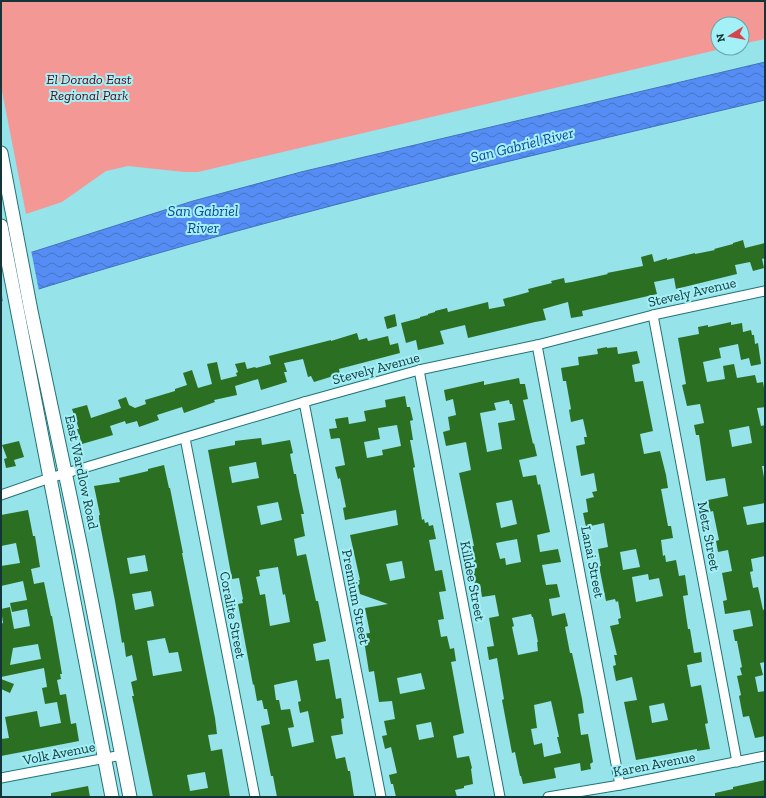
<svg xmlns="http://www.w3.org/2000/svg" width="766" height="798" viewBox="0 0 766 798" font-family="'Zilla Slab',serif">
	<style>
		.green { fill: #f49895 }
		.water { fill: url(#water-waves); stroke: #4273bb }
		.pier { fill: #96e3e9 }
		.building { fill: #2b7022; fill-rule: evenodd }
		.lines { fill: none; stroke-linecap: round; stroke-linejoin: round }
		.street-casing { stroke: #217378; stroke-width: 11 }
		.secondary-casing { stroke: #217378; stroke-width: 15 }
		.street { stroke: #fff; stroke-width: 9 }
		.secondary { stroke: #fff; stroke-width: 13 }
		.labels { text-anchor: middle; stroke-width: 4; stroke-linejoin: round; paint-order: stroke }
		.park-label { font-size: 14px; font-style: italic; fill: #5c0512; stroke: #a3f1f6 }
		.street-label { font-size: 14px; fill: #143537; stroke: #a3f1f6 }
		.water-label { font-size: 15px; font-style: italic; fill: #11419b; stroke: #a3f1f6 }
	</style>
	<defs>
		<pattern id="water-waves" width="16" height="10" patternUnits="userSpaceOnUse"><rect width="16" height="10" fill="#558df4"/><path d="M0 5q4-4 8 0t8 0" fill="none" stroke="#4574c6"/></pattern>
	</defs>
	<rect width="100%" height="100%" fill="#96e3e9"/>
	<path class="green" d="M1,1H765V39L742,44V24H718V48H725L198,172H184L128,166L106,171L62,202L26,214L1,86Z"/>
	<path class="water" d="M765,62V100C509,161 252,220 1,301V262L193,201L301,172Z"/>
	<path class="pier" d="M31,250L39,291L3,302L1,289V260Z"/>
	<g class="building">
		<path d="M743,240L745,248L765,243V258L762,259L764,268L753,271L750,262L735,265L737,274L676,289L674,278L654,282L657,294L582,311L583,316L571,318L568,302L543,309L546,320L535,322L468,338L465,325L440,331L444,344L418,350L416,340L406,343L401,323L420,318V317L428,315V314L435,312V311L447,308L448,312L488,302L489,309L505,306L503,299L529,292L528,289L552,283L551,281L564,278L565,283L572,282L608,274L607,273L643,266L641,257L652,254L654,262L667,258V260L695,253V254L715,250L714,249L733,244V243Z"/>
		<path d="M395,314L397,326L387,329L384,317Z"/>
		<path d="M731,322V325L742,323L743,332L751,330L752,335H754L755,344L758,343L761,364L751,366L749,358L741,360L738,344L719,348L721,358L703,362L707,382L725,379L723,366L734,364L737,378L755,375L757,383L763,382L765,394V407L757,408L761,426L765,425V466H762L765,483V503L743,507L747,525L765,522V556L751,559L753,571L750,572L753,588L758,587L763,610L765,609V662L760,663L763,675L755,677L758,692L765,691V736L755,738L749,716L743,717L739,696L741,695L737,676L742,675L740,668L742,667L737,641H735L733,630L753,626L750,610L725,614L723,601L727,600L722,573L732,571L728,550L718,552L716,541L719,540L713,511L710,512L708,500L728,496L725,478L706,481L699,435H696L694,425L704,423L700,404L687,406L682,385L686,384L678,338L699,334L698,327L708,325V327ZM749,426L752,443L732,447L729,430Z"/>
		<path d="M357,333L359,340L367,338L368,341L388,336L390,345L398,343L400,353L339,369L340,374L314,382L311,376L308,377L303,359L284,363L287,372H284L287,382L261,390L258,379L235,386L237,395L214,400L215,402L184,413L182,407L157,415L159,420L139,427L137,421L126,424L125,421L110,426L113,435L82,444L77,429H79L72,409L87,405L91,418L121,408L118,400L126,397L129,405L135,408L146,404L145,400L175,391V389L187,385L183,373L192,370L198,388L212,384L207,364L217,362L221,380L237,376L236,373L238,372L235,364L245,362L247,369L255,367L256,368L271,364L269,356L331,340V341Z"/>
		<path d="M607,347V348L617,347L618,354L637,351L640,363L632,365L635,382L643,381L653,431L640,434L644,454L660,451L666,475L668,488L661,489L668,526H671L673,538L661,540L663,556L665,555L666,562L676,560L679,576L685,575L688,595L683,596L688,629H690L694,653L701,652L702,662L687,665L691,687L701,685L708,723L705,724L710,749L697,751V749L636,760L624,702L637,700L632,677L616,681L613,666L616,665L614,655H617L610,626L619,624L618,619L621,618L618,601L616,602L615,599L606,601L599,566H601L598,549L608,547L604,523L586,527L583,513L588,512L586,499L594,497L592,492L597,491L594,473L581,476L576,446L585,444L584,437H587L583,419L571,422L569,410L571,409L566,381H563L561,368L579,365L578,357L598,354L597,349ZM636,549L640,567L623,570L620,552ZM648,574L649,580L659,578L663,596L636,602L632,577ZM664,703L668,720L652,723L649,706Z"/>
		<path d="M519,378L520,384H525L528,399L523,400L533,444L534,443L537,456L519,460L523,477L536,475L538,485L540,484L550,532L537,535L540,552L558,549L561,562L542,565L546,585L557,584L560,597L549,599L552,616L565,613L568,626L565,627L570,653H572L582,699L584,713L578,714L581,735L588,734L593,762L590,764L591,769L581,771L580,763L554,768L556,778L523,784L521,776H520L515,752L512,753L502,700L504,699L497,658L489,660L487,647L494,646L489,618L499,616L495,595L482,597L480,584H475L473,571H475L472,546H474L459,473L471,470L466,442L446,446L443,432L450,430L448,417L456,415L453,399L446,401L444,390L484,381V385ZM509,400L510,404H512L515,420L498,423L502,449L487,452L480,413L496,410L494,403ZM512,500L517,524L501,528L496,503ZM517,539L521,562L506,565L505,558L500,559L496,543ZM531,614L532,617H533L538,642H537L538,651L518,655L512,627L514,626L512,618ZM551,701L559,737H557L561,753L544,757L542,743L534,745L531,729L537,728L534,705Z"/>
		<path d="M405,396L407,407H410L413,420L410,421L413,440H410L415,467L413,468L422,520L424,519L425,523L428,522L429,526L433,525L436,539L429,540L435,571L442,570L446,591L439,592L444,619L438,620L441,637L447,636L450,649L454,648L456,661L451,662L464,733L453,736L457,758L469,756L472,768L471,769L473,784L464,786V788L455,790L457,797H396L393,784H391L389,775L397,773L391,747L385,749L382,736L387,735L384,721L395,719L392,701L379,702L374,671L369,672L363,634L370,633L365,608L388,604L360,594L357,581L360,580L350,535L398,525L396,510L345,520L343,508L346,507L340,478L338,479L335,467L345,465L340,439L339,438L331,439L329,429L337,428L335,419L348,417L349,424L366,421L364,411L386,407L385,400ZM397,425L401,446L382,450L383,455L367,458L364,442L380,439L378,428ZM402,561L405,578L390,581L386,564ZM421,673L425,689L400,694L397,678ZM431,722L434,737L419,740L416,725Z"/>
		<path d="M261,438L262,445L290,440L293,453L290,454L294,474H296L298,486L304,514H301L305,536L294,539L297,556L306,554L316,601H318L326,641L313,644L316,661L329,659L336,699L341,698L344,718L341,719L343,734L331,736L336,759L345,757L348,771H350L354,797H277L273,776H271L261,726L270,724L267,709H264L262,700L257,701L254,684L253,685L238,604L243,603L242,600L243,599L239,578L232,579L208,450L235,445V441ZM256,462L259,478L232,483L229,467ZM278,502L282,520L261,525L257,506ZM278,567L283,595L285,594L290,622L270,626L265,594L260,595L256,577L260,576L259,570ZM297,680L301,701L298,702L300,713L308,711L314,742L292,747L288,728L294,727L290,709L281,710L279,700H276L274,685Z"/>
		<path d="M19,441L24,457L14,460L16,466L6,468L4,459L7,458L2,445Z"/>
		<path d="M164,465L169,488H170L183,553H182L215,718L217,734L208,735L211,751L222,749L230,797H153L134,705L132,696H134L131,682L137,680L132,655L126,657L124,642L122,643L115,601L99,519V515H100L94,486L120,482L119,478L148,471V469ZM145,555L148,571L130,574L127,558ZM151,591L154,606L135,610L132,594ZM165,638L169,653L178,652L182,671L153,676L147,641ZM205,772L208,788L190,791L187,775Z"/>
		<path d="M28,510L33,536H35L40,567L31,569L34,584L44,582L51,616H52L62,674H60L61,679L57,680L60,695L66,694L71,724L76,723L79,741L1,756V739L9,738L5,717L37,711L40,727L61,723L57,702L45,704L42,688L47,687L44,668L1,677V624L3,623L1,609L10,607L14,629L30,626L27,609L12,612L10,603L27,600L23,581L1,586V566L20,563L16,543L1,546V515ZM38,644L41,659L10,665L13,648Z"/>
		<path d="M1,679L14,684L10,693L1,689Z"/>
		<path d="M765,780V797H715V793L733,789V787Z"/>
		<path d="M88,786L90,797H51V793Z"/>
	</g>
	<g class="lines">
		<g class="street-casing">
			<g id="street">
				<path d="M653,315L737,762"/>
				<path d="M537,345L620,785"/>
				<path d="M419,370L500,797"/>
				<path d="M304,402L381,797"/>
				<path d="M185,438L255,797"/>
				<path d="M1,495L50,478L304,402L419,370L537,345L653,315L765,291"/>
				<path d="M1,778L122,755"/>
				<path d="M548,797L620,785L765,756"/>
			</g>
		</g>
		<g class="secondary-casing">
			<g id="secondary">
				<path d="M1,153L31,311L81,548L130,797"/>
				<path d="M1,226L112,797"/>
			</g>
		</g>
		<use href="#street" class="street"/>
		<use href="#secondary" class="secondary"/>
	</g>
	<g class="labels">
		<g class="park-label">
			<text x="89" y="84">El Dorado East<tspan x="89" dy="16">Regional Park</tspan></text>
		</g>
		<g class="street-label">
			<text transform="translate(692 292) rotate(-13)" y="5">Stevely Avenue</text>
			<text transform="translate(376 368) rotate(-15)" y="5">Stevely Avenue</text>
			<text transform="translate(82 472) rotate(78)" y="5">East Wardlow Road</text>
			<text transform="translate(709 536) rotate(79)" y="5">Metz Street</text>
			<text transform="translate(593 562) rotate(79)" y="5">Lanai Street</text>
			<text transform="translate(473 581) rotate(79)" y="5">Killdee Street</text>
			<text transform="translate(356 597) rotate(79)" y="5">Premium Street</text>
			<text transform="translate(233 615) rotate(79)" y="5">Coralite Street</text>
			<text transform="translate(59 753) rotate(-11)" y="5">Volk Avenue</text>
			<text transform="translate(654 764) rotate(-11)" y="5">Karen Avenue</text>
		</g>
		<g class="water-label">
			<text transform="translate(522 145) rotate(-14)" y="5">San Gabriel River</text>
			<text x="203" y="216">San Gabriel<tspan x="203" dy="17">River</tspan></text>
		</g>
	</g>
	<rect width="766" height="798" fill="none" stroke="#143537" stroke-width="4"/>
	<g transform="translate(730 36) rotate(259)"><circle r="19" fill="#a3f1f6" stroke="#6aa6aa"/>
	<path d="M0-3L7 15L0 10L-7 15Z" fill="#d4444c"/>
	<text y="-6" font-size="11" font-weight="bold" text-anchor="middle" fill="#143537">N</text>
	</g>
</svg>
